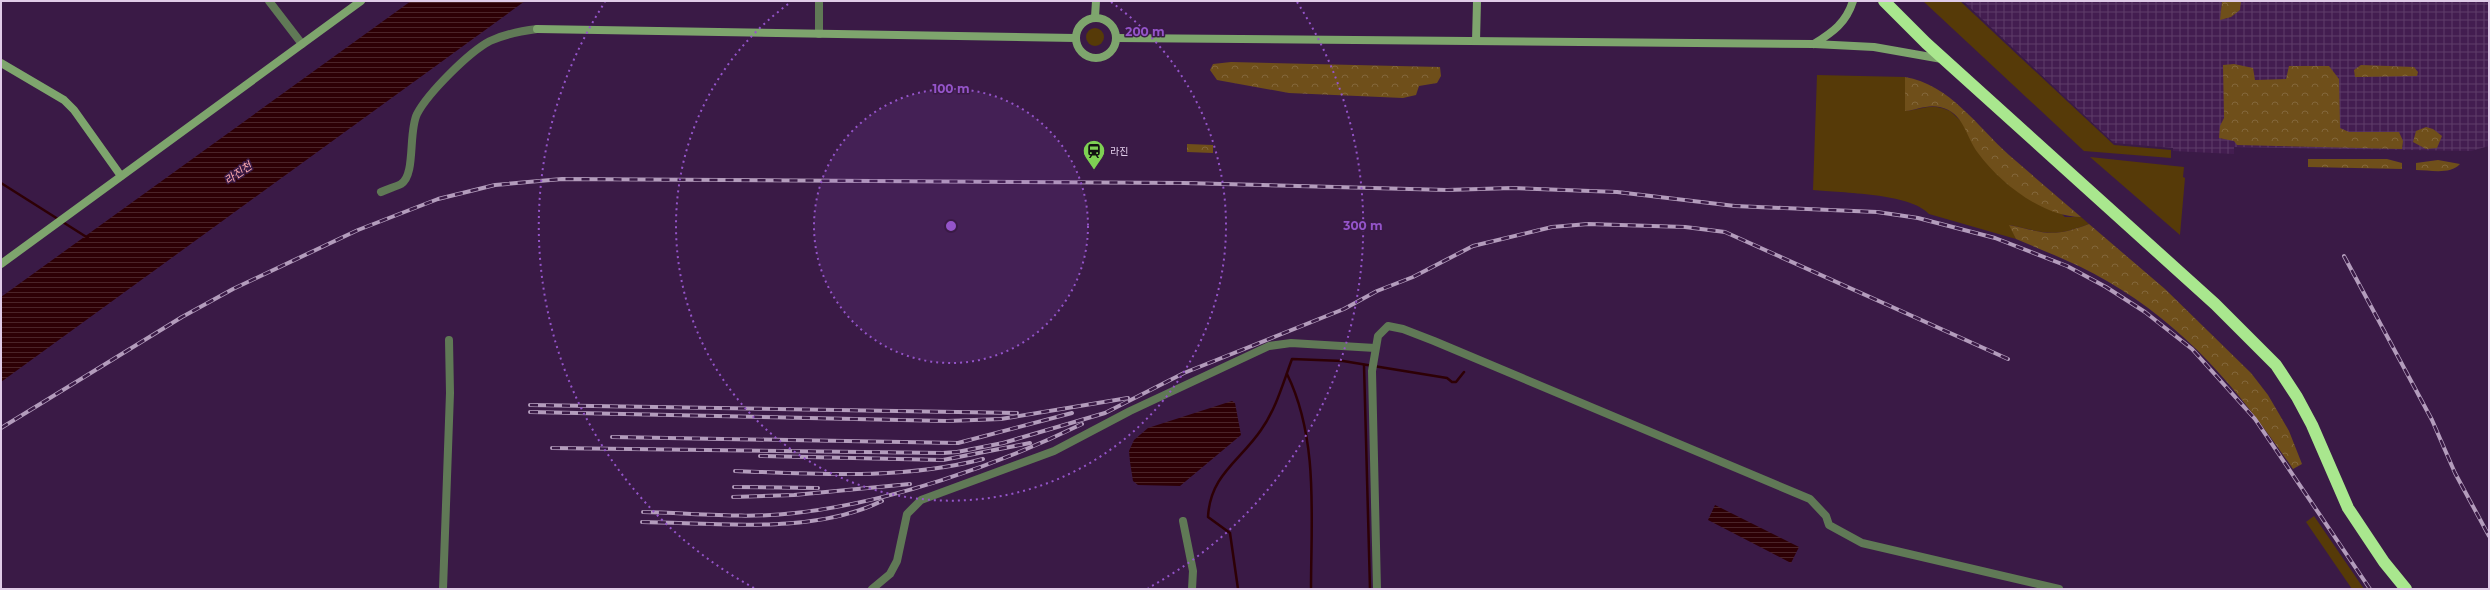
<svg xmlns="http://www.w3.org/2000/svg" width="2490" height="590" viewBox="0 0 2490 590" font-family="Montserrat,'Noto Sans KR',sans-serif">
	<style>
		.industrial { fill: url(#industrial-grid) }
		.grass { fill: #563a08 }
		.forest { fill: url(#forest-crowns) }
		.water { fill: url(#water-rules) }
		.lines { fill: none; stroke-linecap: round; stroke-linejoin: round }
		.stream { stroke: #2d0005; stroke-width: 2.5 }
		.street { stroke: #607956; stroke-width: 8 }
		.secondary { stroke: #7ea56d; stroke-width: 8 }
		.highway { stroke: #a9e78e; stroke-width: 12 }
		.rail-casing { stroke: #b39cbc; stroke-width: 4 }
		.rail { stroke: #3a1a46; stroke-width: 2.5; stroke-dasharray: 8; stroke-linecap: butt }
		.ring { fill: none; stroke: #9454c9; stroke-width: 2; stroke-dasharray: 2 4 }
		.labels { text-anchor: middle; stroke-width: 3; stroke-linejoin: round; paint-order: stroke }
		.poi-label { font-size: 10px; fill: #e0cce8; stroke: #3a1a46; text-anchor: start }
		.water-label { font-size: 11px; font-style: italic; fill: #fdaaad; stroke: #3a1a46 }
		.centre { fill: #9454c9; stroke: #3a1a46; stroke-width: 2 }
		.ring-label { font-size: 12px; text-anchor: middle; font-weight: bold; fill: #9454c9; stroke: #3a1a46; stroke-width: 3; stroke-linejoin: round; paint-order: stroke }
	</style>
	<defs>
		<pattern id="industrial-grid" width="8" height="8" patternUnits="userSpaceOnUse"><rect width="8" height="8" fill="#431d50"/><path d="M0 4h8M4 0v8" fill="none" stroke="#5e3d69"/></pattern>
		<pattern id="forest-crowns" width="20" height="18" patternUnits="userSpaceOnUse"><rect width="20" height="18" fill="#6f4f1a"/><path d="M2 6a3 3 0 1 1 6 0M12 15a3 3 0 1 1 6 0" fill="none" stroke="#83673b"/></pattern>
		<pattern id="water-rules" width="6" height="5" patternUnits="userSpaceOnUse"><rect width="6" height="5" fill="#2d0005"/><path d="M0 2.5h6" fill="none" stroke="#4b2429"/></pattern>
	</defs>
	<rect width="100%" height="100%" fill="#3a1a46"/>
	<path class="industrial" d="M1963,1H2489V146L2471,151L2234,147V154L2173,151V148L2114,143Z"/>
	<g class="grass">
		<path d="M1923,1H1960L2114,145L2171,150V158L2084,151Z"/>
		<circle cx="1095" cy="37" r="9"/>
		<path d="M1817,75L1905,77V111C1924,110 1929,102 1950,111L2065,217H2081L2089,224C2053,238 2046,233 2010,225L2016,239L1929,214C1910,193 1842,193 1813,190Z"/>
		<path d="M2090,157L2184,167L2183,177L2185,178L2180,235Z"/>
		<path d="M2314,516L2364,589H2352L2306,522Z"/>
	</g>
	<g class="forest">
		<path d="M2222,1H2241L2240,10L2231,17L2220,20Z"/>
		<path d="M1231,62L1440,67L1441,76L1437,83L1419,86L1416,95L1403,98L1289,93L1217,80L1210,70L1213,64Z"/>
		<path d="M2234,64L2253,68L2255,80L2286,79L2289,66H2329L2339,79L2340,128L2349,132H2399L2403,141L2402,149L2237,145L2234,141L2219,138L2220,126L2224,118L2223,65Z"/>
		<path d="M2361,65L2414,67L2418,72L2417,76L2355,77L2354,70Z"/>
		<path d="M1905,77C1949,84 1978,127 2009,155C2033,176 2057,196 2081,217C2043,217 2000,183 1978,153C1965,136 1964,112 1940,107C1927,104 1917,110 1905,111Z"/>
		<path d="M2426,127L2433,129L2442,136L2437,148L2426,149L2413,142L2416,131Z"/>
		<path d="M1187,144L1213,145V153L1187,152Z"/>
		<path d="M2308,159H2387L2402,163V169L2308,167Z"/>
		<path d="M2438,160L2460,164C2450,175 2430,170 2416,170V163Z"/>
		<path d="M2089,224L2165,289L2251,373L2268,395L2289,431L2302,464L2293,469C2241,393 2188,328 2107,281C2078,264 2047,252 2016,239L2009,225C2046,233 2053,238 2089,224Z"/>
	</g>
	<g class="water">
		<path d="M411,1H525L1,382V297Z"/>
		<path d="M1232,401L1235,403L1241,435L1180,486L1138,485L1133,481L1130,462L1129,451L1134,440L1148,428Z"/>
		<path d="M1715,505L1799,547L1791,563L1708,520Z"/>
	</g>
	<g class="lines">
		<g class="stream">
			<path d="M1,183L88,238"/>
			<path d="M1364,365L1370,589"/>
			<path d="M1287,374C1319,439 1311,518 1311,589"/>
			<path d="M1238,589L1230,533L1208,517C1210,475 1240,461 1261,430C1276,409 1283,383 1292,359L1343,361L1447,378L1452,382H1456L1464,372"/>
		</g>
		<g class="street">
			<path d="M269,1L302,44"/>
			<path d="M819,34V1"/>
			<path d="M381,192C388,189 395,187 401,184C416,175 408,132 417,114C428,93 469,52 490,41C505,34 521,31 537,29"/>
			<path d="M1183,521L1193,571L1192,589"/>
			<path d="M443,589L450,393L449,340"/>
			<path d="M872,589L890,574L897,561L907,514L921,500L1054,451L1130,411L1269,346L1291,343L1375,348"/>
			<path d="M1377,589L1372,371L1378,336L1388,326L1403,329L1434,341L1810,499L1826,516L1829,525L1862,543L2059,589"/>
		</g>
		<g class="secondary">
			<path d="M1095,17L1096,1"/>
			<circle cx="1096" cy="38" r="20"/>
			<path d="M537,29L1075,38"/>
			<path d="M1116,38L1814,44L1874,47L1942,59"/>
			<path d="M1476,41L1477,1"/>
			<path d="M1814,44C1833,32 1846,23 1853,1"/>
			<path d="M1,63L64,100L74,110L121,176"/>
			<path d="M1,264L361,1"/>
		</g>
		<path class="highway" d="M1884,1L1926,43L2215,304L2276,365L2297,397L2312,425L2348,508L2384,562L2406,589"/>
		<g class="rail-casing">
			<g id="rail">
				<path d="M2344,256L2432,420L2455,473L2489,536"/>
				<path d="M530,405L1017,413"/>
				<path d="M530,412L947,421L1001,419L1128,398"/>
				<path d="M1,428L182,317L233,289L358,230L438,199L495,185L562,179L1184,183L1447,190L1512,188L1617,192L1735,206L1877,212L1918,218L1995,238L2067,266L2106,287L2145,312L2192,349L2255,419L2370,589"/>
				<path d="M612,437L958,443L1072,413"/>
				<path d="M552,448L943,453L957,452L1003,443L1105,413L1184,373L1344,309L1377,291L1413,277L1473,246L1552,227L1588,224L1685,227L1725,232L2008,359"/>
				<path d="M760,456L943,460L1030,443"/>
				<path d="M735,471C818,474 902,480 983,459"/>
				<path d="M734,487L818,488"/>
				<path d="M733,497L794,495L910,484"/>
				<path d="M643,512C693,513 745,519 795,513C888,503 998,465 1082,424"/>
				<path d="M642,522C717,523 813,535 882,501"/>
			</g>
		</g>
		<use href="#rail" class="rail"/>
	</g>
	<circle cx="951" cy="226" r="137" fill="#9454c9" fill-opacity=".12"/>
	<g class="ring">
		<circle cx="951" cy="226" r="137"/>
		<path d="M1111 2A275 275 0 1 1 791 2"/>
		<path d="M754 588A412 412 0 0 1 605 2M1297 2A412 412 0 0 1 1148 588"/>
	</g>
	<defs>
		<g id="station-pin" transform="scale(1.15)"><path d="M0 17L-7.5 6A9.5 9.5 0 1 1 7.5 6Z" fill="#7ed153" stroke="#3a1a46"/><path d="M-3-6H3Q5-6 5-4V2Q5 4 3 4L4.5 6H3L1.5 4h-3L-3 6H-4.5L-3 4Q-5 4-5 2V-4Q-5-6-3-6ZM-3.5-4v3h7v-3ZM-3.5 1v1.5H-2V1ZM2 1v1.5H3.5V1Z" fill="#111"/></g>
	</defs>
	<g fill-rule="evenodd">
		<use href="#station-pin" x="1094" y="151"/>
	</g>
	<g class="labels">
		<g class="poi-label">
			<text x="1110" y="155">라진</text>
		</g>
		<g class="water-label">
			<text transform="translate(238 173) rotate(-35)" y="4">라진천</text>
		</g>
	</g>
	<circle cx="951" cy="226" r="6" class="centre"/>
	<g class="ring-label">
		<text x="1145" y="36">200 m</text>
		<text x="951" y="93">100 m</text>
		<text x="1363" y="230">300 m</text>
	</g>
	<rect width="2490" height="590" fill="none" stroke="#e0cce8" stroke-width="4"/>
</svg>
